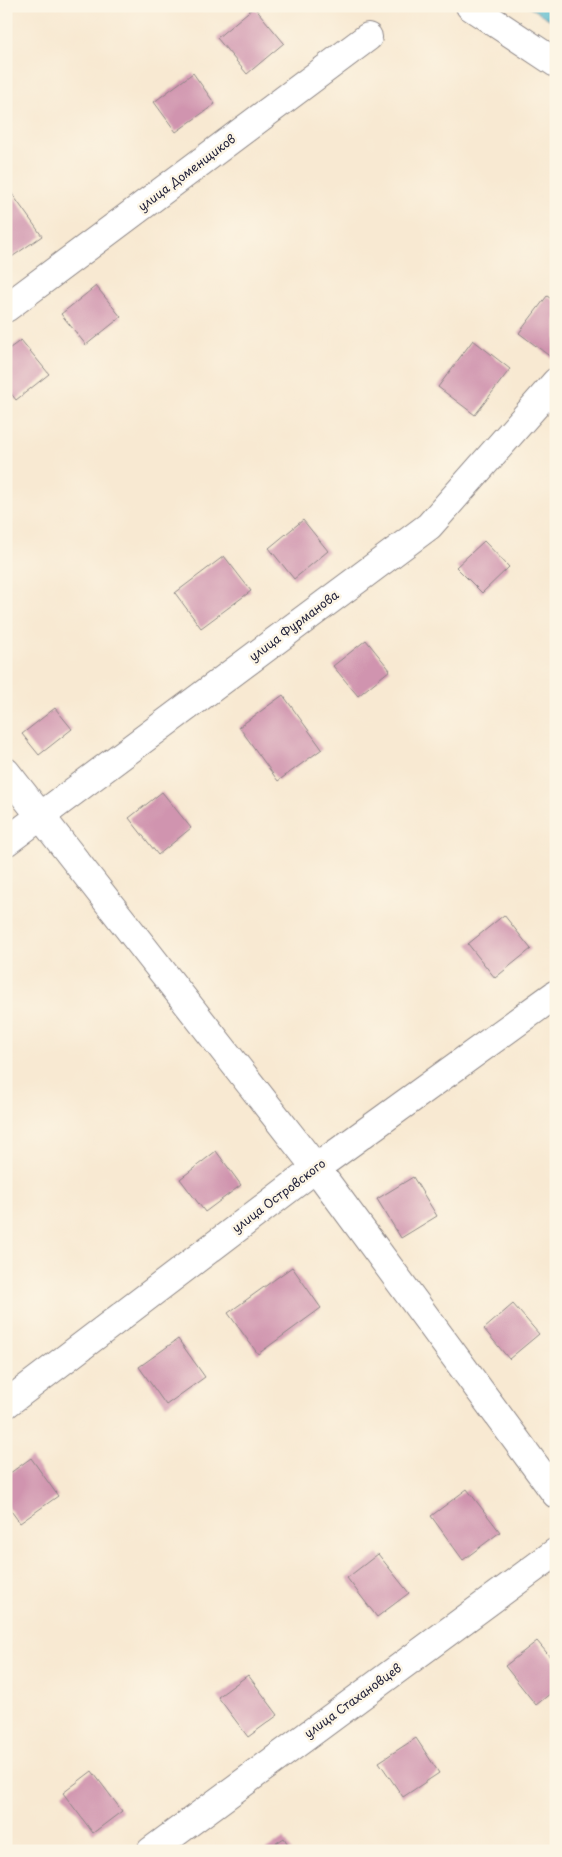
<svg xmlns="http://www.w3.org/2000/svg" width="562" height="1857" viewBox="0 0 562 1857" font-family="'Playpen Sans',sans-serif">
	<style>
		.water { fill: #4fb7cd; stroke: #386c84 }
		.building { fill: #d094af }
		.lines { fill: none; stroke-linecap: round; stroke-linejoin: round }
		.minor-casing { stroke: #8d8686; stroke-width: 30 }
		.minor { stroke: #fff; stroke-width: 28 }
		.labels { text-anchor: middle; stroke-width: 5; stroke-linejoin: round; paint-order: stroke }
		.street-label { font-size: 12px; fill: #22223b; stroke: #fcf5e5 }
	</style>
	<rect width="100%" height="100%" fill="#fcf5e5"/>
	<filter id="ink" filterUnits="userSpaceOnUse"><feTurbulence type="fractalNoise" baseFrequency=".02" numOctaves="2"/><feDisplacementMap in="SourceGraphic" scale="10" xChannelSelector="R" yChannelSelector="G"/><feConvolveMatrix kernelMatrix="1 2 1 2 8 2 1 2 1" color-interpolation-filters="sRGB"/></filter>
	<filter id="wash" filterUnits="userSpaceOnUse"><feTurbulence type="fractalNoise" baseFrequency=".0096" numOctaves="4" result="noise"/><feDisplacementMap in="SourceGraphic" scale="20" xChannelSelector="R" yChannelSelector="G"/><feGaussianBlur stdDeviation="1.12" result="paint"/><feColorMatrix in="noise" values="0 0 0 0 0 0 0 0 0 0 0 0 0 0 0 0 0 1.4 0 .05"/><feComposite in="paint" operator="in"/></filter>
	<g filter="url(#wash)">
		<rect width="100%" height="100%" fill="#f8e9d2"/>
		<path class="water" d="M527,6H556V23Z"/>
		<g id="blocks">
			<g class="building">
				<path d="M254,7L284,43L247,74L217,38Z"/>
				<path d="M193,73L215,104L176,132L154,102Z"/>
				<path d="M10,191L42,236L6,261V194Z"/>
				<path d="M96,286L121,317L86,345L61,314Z"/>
				<path d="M547,296L556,302V361L519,333Z"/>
				<path d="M21,340L49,374L16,400L6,387V351Z"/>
				<path d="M473,340L510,369L475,415L438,387Z"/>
				<path d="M303,520L328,551L294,579L269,548Z"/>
				<path d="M484,541L509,567L482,593L456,567Z"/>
				<path d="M224,556L251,591L201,628L175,593Z"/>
				<path d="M366,640L390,670L358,696L333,666Z"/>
				<path d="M283,695L322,749L278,781L239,727Z"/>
				<path d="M55,708L72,729L39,755L22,734Z"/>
				<path d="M162,792L191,828L158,855L129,818Z"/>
				<path d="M504,915L531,949L495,978L468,944Z"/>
				<path d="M216,1151L241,1185L205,1212L180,1179Z"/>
				<path d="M413,1177L437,1216L401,1238L377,1199Z"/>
				<path d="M292,1267L321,1308L258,1354L228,1313Z"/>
				<path d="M513,1304L539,1334L509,1359L484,1329Z"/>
				<path d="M178,1339L205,1377L166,1405L139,1367Z"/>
				<path d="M31,1458L58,1496L20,1523L6,1504V1476Z"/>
				<path d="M467,1489L500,1532L463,1560L431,1516Z"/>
				<path d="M378,1554L409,1593L377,1617L347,1578Z"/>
				<path d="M537,1641L556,1664V1689L536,1705L505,1666Z"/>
				<path d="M248,1675L278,1715L248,1737L218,1697Z"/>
				<path d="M416,1738L439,1773L403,1797L379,1762Z"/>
				<path d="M92,1771L122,1811L93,1833L63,1793Z"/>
				<path d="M284,1838L292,1851H264Z"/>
			</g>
		</g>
	</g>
	<g filter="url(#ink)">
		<use href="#blocks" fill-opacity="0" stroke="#8d8686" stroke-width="1"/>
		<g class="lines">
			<g class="minor-casing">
				<g id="minor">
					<path d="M470,6L556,63"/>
					<path d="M6,308L368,37"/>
					<path d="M6,772L316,1168L556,1494"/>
					<path d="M6,842L429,526L556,382"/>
					<path d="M6,1404L316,1168L556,994"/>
					<path d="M151,1851L556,1552"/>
				</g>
			</g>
			<use href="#minor" class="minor"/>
		</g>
	</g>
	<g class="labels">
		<g class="street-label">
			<text transform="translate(187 173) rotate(-37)" y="4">улица Доменщиков</text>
			<text transform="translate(294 626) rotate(-37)" y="4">улица Фурманова</text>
			<text transform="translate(279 1196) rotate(-37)" y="4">улица Островского</text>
			<text transform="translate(353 1701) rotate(-36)" y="4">улица Стахановцев</text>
		</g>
	</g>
	<rect width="562" height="1857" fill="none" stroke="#fcf5e5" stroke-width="25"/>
</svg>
